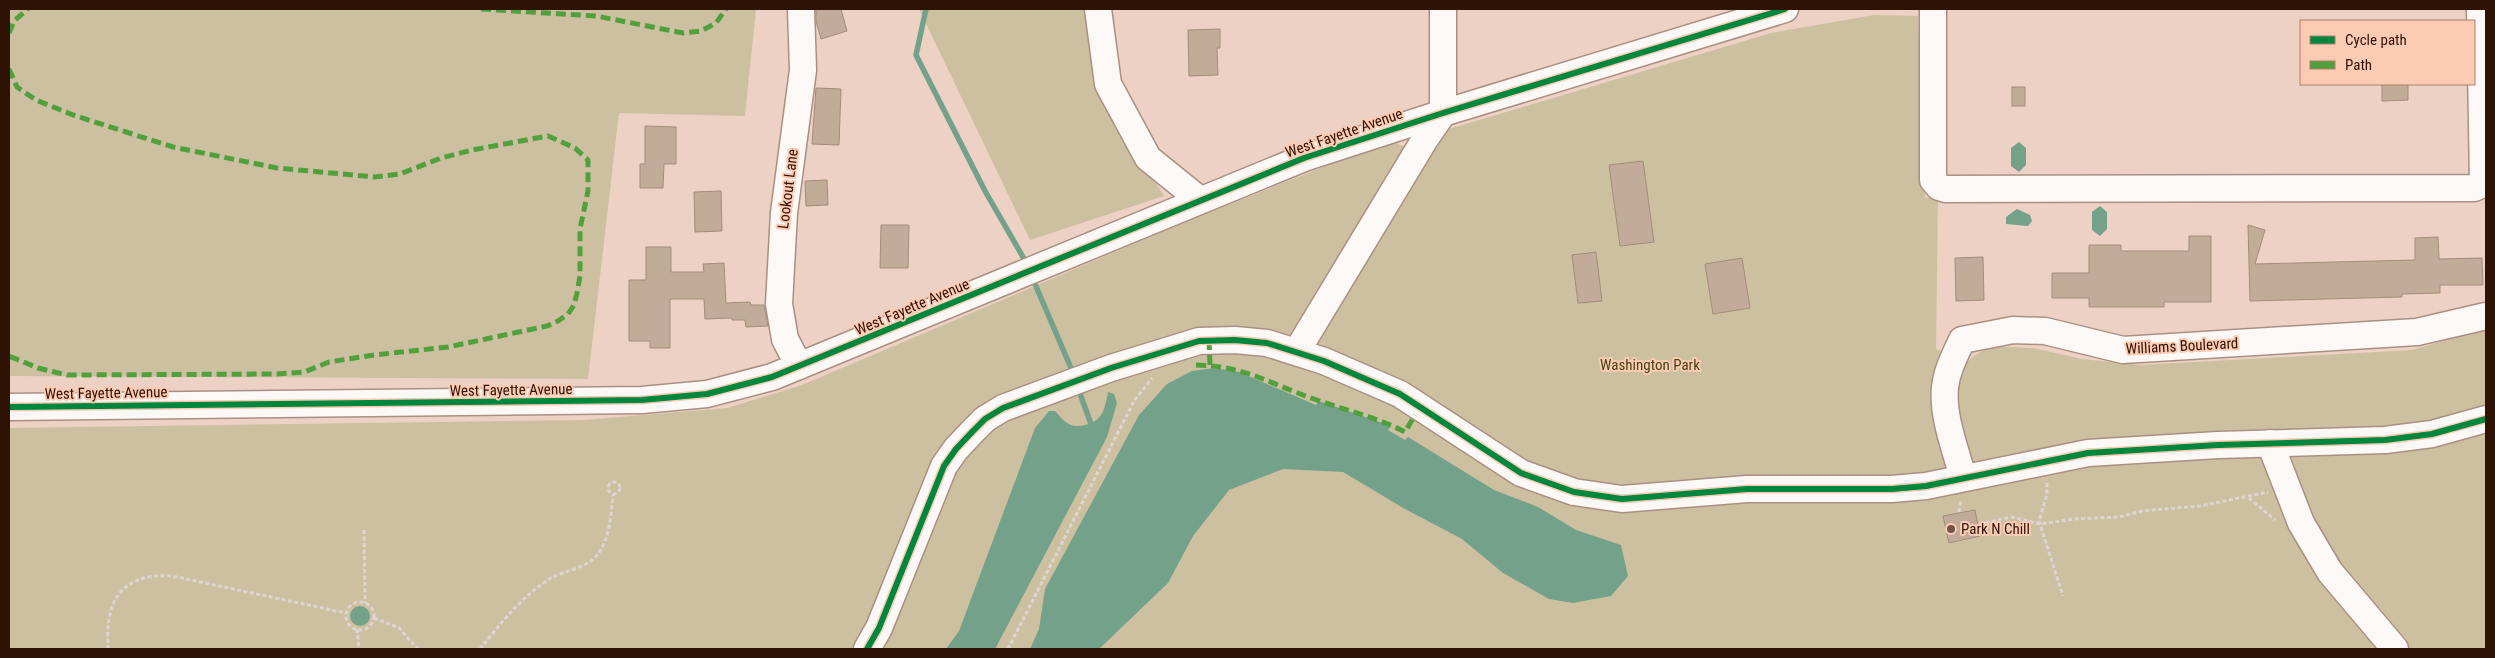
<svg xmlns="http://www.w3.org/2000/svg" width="2495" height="658" viewBox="0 0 2495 658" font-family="'Roboto Condensed',sans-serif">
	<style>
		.green { fill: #ccc0a0 }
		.water { fill: #74a18a }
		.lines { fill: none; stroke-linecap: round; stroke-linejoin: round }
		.stream { stroke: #74a18a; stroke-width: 5.5 }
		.building { fill: #c2ab99; stroke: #a38d7a }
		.minor-casing { stroke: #aa9083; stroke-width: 29 }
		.path { stroke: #ded5d1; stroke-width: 3; stroke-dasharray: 4 2.5; stroke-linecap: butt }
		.minor { stroke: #fcf8f6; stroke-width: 26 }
		.quiet { stroke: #52a03d; stroke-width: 5; stroke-dasharray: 10 5; stroke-linecap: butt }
		.cycleway-casing { stroke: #fccbb4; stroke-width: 9 }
		.cycleway { stroke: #00873e; stroke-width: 6 }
		.poi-dot { fill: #705547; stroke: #fccbb4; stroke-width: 2 }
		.labels { text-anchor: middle; stroke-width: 4; stroke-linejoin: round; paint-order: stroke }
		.street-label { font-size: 15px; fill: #2e1203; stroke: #fccbb4 }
		.park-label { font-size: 15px; fill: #454410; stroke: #fccbb4 }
		.poi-label { font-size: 15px; fill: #2e1203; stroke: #fccbb4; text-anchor: start }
	</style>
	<rect width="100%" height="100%" fill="#ecd1c4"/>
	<g class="green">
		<path d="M9,9H756L745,116L619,113L588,379L9,376Z"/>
		<path d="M919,9H1088L1093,82L1164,196L1030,240Z"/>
		<path d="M1874,15L1918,16L1925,198H1938L1936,349L1965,363L1989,346L2033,348L2082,359L2141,365L2412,350L2486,329V649H9V428L584,420L727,408L802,385L1190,220L1351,156L1395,142L1402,146L1444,135L1449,129L1771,33Z"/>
	</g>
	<g class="water">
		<path d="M2019,142L2026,148V165L2019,172L2011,166V148Z"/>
		<path d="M2100,206L2107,212V229L2100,236L2092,230V212Z"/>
		<path d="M2017,209L2030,215L2032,221L2028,226L2006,224V217Z"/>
		<path d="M1214,368L1239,372L1316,405L1319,401L1391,426L1388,430L1405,440L1408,437L1494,490L1538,507L1576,530L1621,545L1628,576L1611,596L1573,603L1549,599L1503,573L1462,539L1405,509L1343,472L1283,469L1229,490L1193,536L1168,583L1099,649H1030L1039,629L1045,589L1139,415L1167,384L1192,371Z"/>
		<path d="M1108,392L1114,394L1117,403L1107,437L995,649H946L959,631L1035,428L1049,411H1055C1059,415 1064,422 1069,424C1074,427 1080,426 1085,425C1103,421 1105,408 1108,392Z"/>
		<circle cx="360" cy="616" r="10"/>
	</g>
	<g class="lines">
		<g class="stream">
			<path d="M926,9L916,55L985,191L1027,264"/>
			<path d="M1032,277L1074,375"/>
			<path d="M1078,388L1091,424"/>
		</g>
	</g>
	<g class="building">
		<path d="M816,9H841L847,31L821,39L816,21Z"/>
		<path d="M1220,29V48H1217L1218,75L1189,76L1188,30Z"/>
		<path d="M2382,84H2408V100L2382,101Z"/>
		<rect x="2012" y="87" width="13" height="19"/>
		<path d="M816,88L841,89L839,145L812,144Z"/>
		<path d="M645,126L676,127V164H664L663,188H640V164H645Z"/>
		<path d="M1643,161L1654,242L1620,246L1609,165Z"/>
		<path d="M827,180L828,205L806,206L805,181Z"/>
		<path d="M721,191L722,231L695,232L694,192Z"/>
		<path d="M881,225H909L908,268H880Z"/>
		<path d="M2248,225L2265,230L2255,264L2415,260V238L2438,237L2439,259L2482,258L2483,285H2440V293L2402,294V297L2250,301Z"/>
		<path d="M2189,236H2211V302H2164V307H2089V298H2052V273H2089V245H2121V251H2189Z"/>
		<path d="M646,247H671V272H704L703,264L724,263L726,303L750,302L751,305H764L768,326L746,327L745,320H732V318L705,319L704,299H670V348H650V341H629V280H646Z"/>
		<path d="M1596,252L1602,301L1578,303L1572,255Z"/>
		<path d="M1983,257L1984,300L1956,301L1955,258Z"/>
		<path d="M1742,258L1750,308L1713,314L1705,264Z"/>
		<path d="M1975,510L1980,536L1949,543L1943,516Z"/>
	</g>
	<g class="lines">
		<g class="minor-casing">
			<g id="minor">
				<path d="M1098,9L1108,84L1148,158L1200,200"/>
				<path d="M1933,9V180L1939,187L1946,189L2474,188L2483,184L2480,9"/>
				<path d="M1443,113V9"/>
				<path d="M1297,351L1425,139L1443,113"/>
				<path d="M799,366L785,339L779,304L784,213L803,70L801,9"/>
				<path d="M9,407L642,400L707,394L772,377L1304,158L1443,113L1785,9"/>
				<path d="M2270,443L2301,523L2330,572L2395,649"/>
				<path d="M1963,478C1956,450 1942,417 1945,387C1947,370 1955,355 1962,340L2013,330L2045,331L2123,350L2417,332L2486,316"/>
				<path d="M867,649L879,628L944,466L956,449L973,431L985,419L1003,408L1111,368L1199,341L1235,340L1267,343L1324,361L1400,394L1521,473L1574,492L1622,499L1747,489H1892L1926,486L2088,453L2218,445L2385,440L2432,434L2486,419"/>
			</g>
		</g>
		<g class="path">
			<circle cx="614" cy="488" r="6"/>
			<path d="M2047,483V494L2039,521L2063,596"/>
			<path d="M2249,498L2275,520"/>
			<path d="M1959,512L1961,501"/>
			<path d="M1979,524L2012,517L2040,524L2074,519L2119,517L2142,511L2200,506L2268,492"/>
			<path d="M364,530L365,603"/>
			<circle cx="360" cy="616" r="14"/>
			<path d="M374,618L399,628L418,649"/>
			<path d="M357,629L359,649"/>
			<path d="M108,649C108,638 107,625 110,614C117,581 148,572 177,577L346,613"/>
			<path d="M480,649C500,624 523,595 551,578C566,570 588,568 598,554C610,538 611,514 613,495"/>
			<path d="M1008,649L1134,401L1152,378"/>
		</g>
		<use href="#minor" class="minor"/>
		<g class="quiet">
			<path d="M481,9L596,16L683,33L701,31L716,23L726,9"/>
			<path d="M9,33L14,21L28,9"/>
			<path d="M9,69L17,87L36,100L73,115L173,147L277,168L375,177L400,174L441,158L472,150L548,136L575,148L588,160V191L580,229V276L577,293L574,305L568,314L558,321L547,326L448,347L374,355L329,362L304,372L277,374L67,375L38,368L9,356"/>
			<path d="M1209,340L1210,365"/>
			<path d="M1196,365C1246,366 1270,384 1314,399C1345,410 1376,417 1405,432L1415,415"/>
		</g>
		<g class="cycleway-casing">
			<g id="cycleway">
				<path d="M9,407L642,400L707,394L772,377L1304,158L1443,113L1785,9"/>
				<path d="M867,649L879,628L944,466L956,449L973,431L985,419L1003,408L1111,368L1199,341L1235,340L1267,343L1324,361L1400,394L1521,473L1574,492L1622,499L1747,489H1892L1926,486L2088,453L2218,445L2385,440L2432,434L2486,419"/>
			</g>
		</g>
		<use href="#cycleway" class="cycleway"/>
	</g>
	<circle class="poi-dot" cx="1951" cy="529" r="5"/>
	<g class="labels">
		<g class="street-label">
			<text transform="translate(1344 133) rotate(-19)" y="5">West Fayette Avenue</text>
			<text transform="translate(788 189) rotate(-83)" y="5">Lookout Lane</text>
			<text transform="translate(912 307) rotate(-23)" y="5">West Fayette Avenue</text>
			<text transform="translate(2182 346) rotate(-3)" y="5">Williams Boulevard</text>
			<text transform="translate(511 390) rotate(-1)" y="5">West Fayette Avenue</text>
			<text transform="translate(106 393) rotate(-1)" y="5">West Fayette Avenue</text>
		</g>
		<g class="park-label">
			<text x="1650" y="370">Washington Park</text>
		</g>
		<g class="poi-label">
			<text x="1961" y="534">Park N Chill</text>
		</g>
	</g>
	<rect width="2495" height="658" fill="none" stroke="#2e1203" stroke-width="20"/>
	<rect x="2300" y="20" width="175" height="65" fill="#fccbb4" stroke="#aa816d"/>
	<rect x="2310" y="36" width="25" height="8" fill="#00873e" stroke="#aa816d"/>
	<text x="2345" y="45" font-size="15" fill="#2e1203">Cycle path</text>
	<rect x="2310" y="61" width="25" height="8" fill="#52a03d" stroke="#aa816d"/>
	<text x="2345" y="70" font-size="15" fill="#2e1203">Path</text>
</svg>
